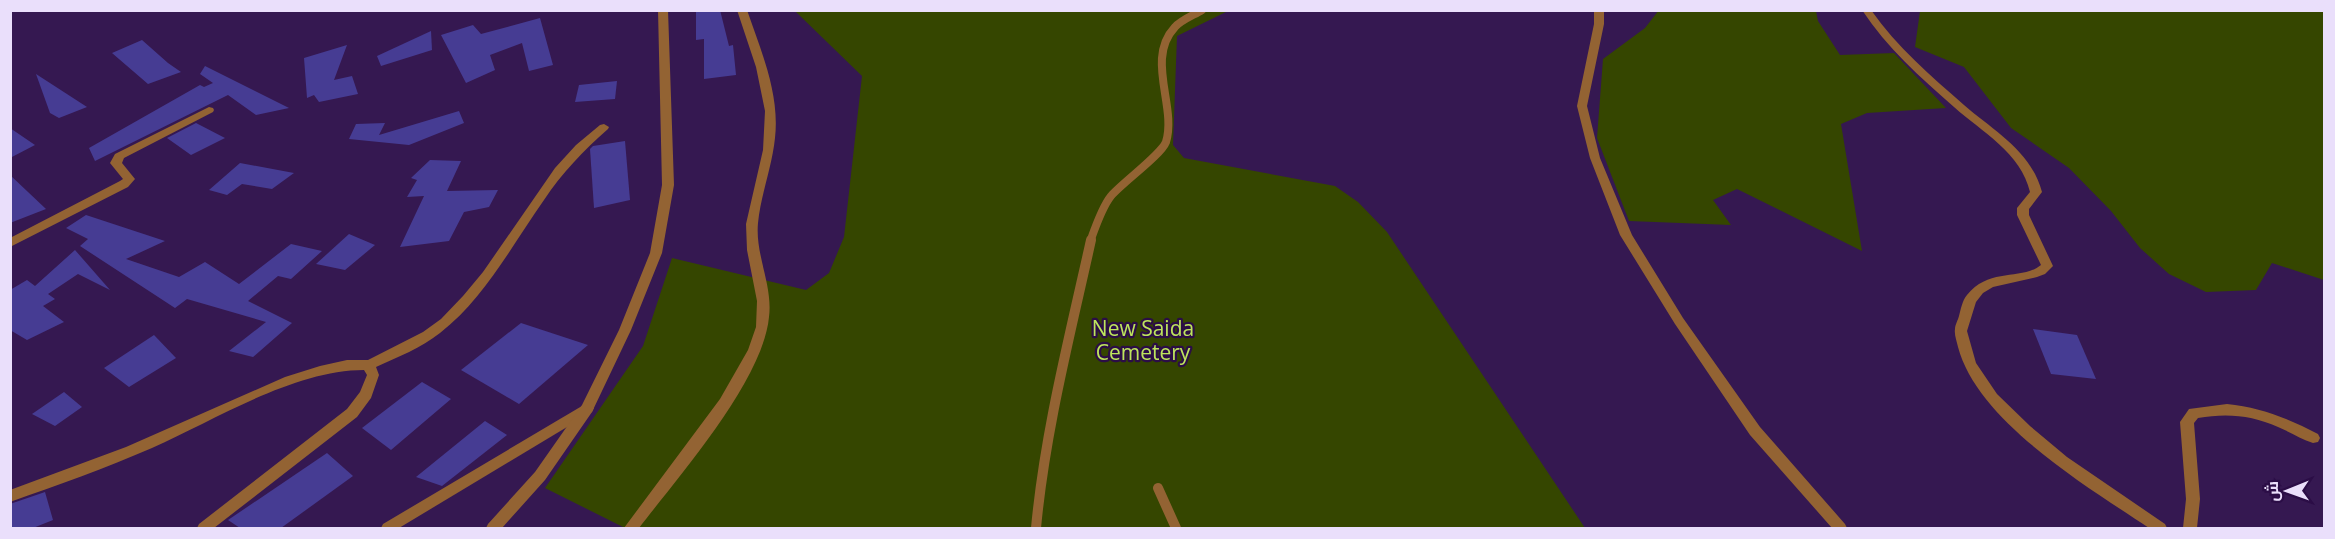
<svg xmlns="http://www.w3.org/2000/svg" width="2335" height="539" viewBox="0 0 2335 539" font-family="'Open Sans',Cairo,sans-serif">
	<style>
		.green { fill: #354600 }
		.building { fill: #463c93 }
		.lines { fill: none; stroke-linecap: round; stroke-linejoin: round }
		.service-far1 { stroke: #936333; stroke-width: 8 }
		.service { stroke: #936333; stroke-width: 10 }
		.minor { fill: #936333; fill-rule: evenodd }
		.tertiary { fill: #936333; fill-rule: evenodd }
		.labels { text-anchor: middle; stroke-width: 4.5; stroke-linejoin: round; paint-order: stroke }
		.park-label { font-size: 21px; fill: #bee55d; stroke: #2b0d46 }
	</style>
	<rect width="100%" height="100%" fill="#351851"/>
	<g class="green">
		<path d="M1230,10L1177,36L1173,145L1184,158L1335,186L1358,202L1387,232L1585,528H625L545,488L643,346L672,258L806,290L829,273L844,237L862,76L795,11Z"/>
		<path d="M1659,10L1816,11L1818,21L1840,55L1894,53L1946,108L1867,113L1841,124L1862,251L1737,189L1713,200L1731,225L1629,221L1597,138L1603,59L1645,28Z"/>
		<path d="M1920,11H2324V280L2272,263L2256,290L2206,292L2169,274L2140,248L2111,211L2069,168L2011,128L1964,67L1915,47Z"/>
	</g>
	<g class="building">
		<path d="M696,10H720L729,46L733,45L736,75L704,79V39L696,40Z"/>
		<path d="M540,18L553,65L529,71L522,43L490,55L495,70L466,83L441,35L473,25L481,34Z"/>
		<path d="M431,31L432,50L381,66L377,56Z"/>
		<path d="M142,40L168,63L181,72L148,84L112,53Z"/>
		<path d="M347,45L334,80L352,76L358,94L319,102L314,95L307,98L304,58Z"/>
		<path d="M205,66L289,108L256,115L228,95L95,161L89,148L200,85L204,87L213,83L200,74Z"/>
		<path d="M36,74L87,107L59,118L50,113Z"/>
		<path d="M617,81L615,99L575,102L579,85Z"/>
		<path d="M459,111L464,123L409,145L349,139L356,124L385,123L379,135Z"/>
		<path d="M196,123L225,138L191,155L167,138Z"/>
		<path d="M10,128L35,145L10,158Z"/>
		<path d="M625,141L630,200L594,208L590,149L593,146Z"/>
		<path d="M430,160L461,161L447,191L498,190L489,207L464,212L449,241L400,247L424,196L407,197L417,180L411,178Z"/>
		<path d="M240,163L294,173L272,189L242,184L227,195L209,190Z"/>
		<path d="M10,175L46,209L10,223Z"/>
		<path d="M86,215L165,241L126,259L179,277L205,262L239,284L291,244L322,251L291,279L278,276L248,301L292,323L253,357L229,351L266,322L187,299L175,308L80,246L88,239L66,228Z"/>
		<path d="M349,234L375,245L345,270L316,264Z"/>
		<path d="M75,250L110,290L78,274L48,294L55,299L43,306L64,322L27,340L10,330V290L27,280L35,286Z"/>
		<path d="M521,323L588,345L519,404L461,370Z"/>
		<path d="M2033,329L2077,335L2096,379L2051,374Z"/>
		<path d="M154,335L176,358L129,387L104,368Z"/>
		<path d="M422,382L451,399L391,450L362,428Z"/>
		<path d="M64,392L82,407L55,426L32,414Z"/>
		<path d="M485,421L507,435L442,486L416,477Z"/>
		<path d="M327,453L353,476L281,528H240L228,520Z"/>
		<path d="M45,492L53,520L33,528H10V504Z"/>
	</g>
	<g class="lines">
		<path class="service-far1" d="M1090,242C1095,228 1102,207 1111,196C1123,182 1161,155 1166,142C1177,106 1145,59 1175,27C1181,20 1194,15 1202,10"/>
		<g class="service">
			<path d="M1158,488L1176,528"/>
			<path d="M1036,528C1045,431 1070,335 1091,240"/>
		</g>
		<g class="minor">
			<path d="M737,10H747C761,51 780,94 775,138C772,167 761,194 758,223C755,255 773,285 769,317C763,381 678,477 639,528H624L720,399L748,350L756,327L757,301L747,250L746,224L763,150L765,111L756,67Z"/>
			<path d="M1594,10H1604V24L1587,106L1600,158L1632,235L1683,318L1760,427L1845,524L1847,528H1832L1750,435L1675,324L1620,235L1590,158L1577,106L1594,24Z"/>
			<path d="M1862,10H1871C1897,47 1931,76 1964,105C1994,131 2031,151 2042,192L2029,209V215L2053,266L2045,274L2037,277L1993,287L1983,293L1976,302L1967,331L1976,363L1997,394L2030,426L2067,457L2165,524L2167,528H2149C2088,487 1978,422 1958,347C1957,342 1954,335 1955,329C1955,325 1958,320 1959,316C1961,309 1962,301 1967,295C1990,267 2021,281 2041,265L2017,215V208L2030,192C2021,153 1982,132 1954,107C1920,77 1887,48 1862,10Z"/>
			<path d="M209,107L213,108L214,110L213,112L124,158L122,163L135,179L128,187L10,247V238L120,181L123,179L110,163L115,154Z"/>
			<path d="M604,124L609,127L608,129C583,151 562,173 544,200C512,245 485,298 440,333C421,348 398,357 376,367L379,375L371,398L357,417L214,528H197L199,524L347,409L360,392L367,375L364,370C294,370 215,420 152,448C106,468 58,485 10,502V490L126,447L285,377L320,366L347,360H368L423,332L441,319L463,296L483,272L555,168L576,145L600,125Z"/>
			<path d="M587,403L592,404L594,408L592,412L399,528H381L383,524Z"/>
			<path d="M2227,404C2260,407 2289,419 2318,434L2320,438L2318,442L2313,443C2301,439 2290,432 2278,427C2252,415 2226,413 2198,418L2194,423L2200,499L2197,528H2183L2186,499L2180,422L2189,409Z"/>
		</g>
		<path class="tertiary" d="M658,10H668L674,185L662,253L631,330L592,412L545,480L502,528H486L488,524L535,472L582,405L619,330L650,253L662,185Z"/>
	</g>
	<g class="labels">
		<g class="park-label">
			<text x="1143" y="336">New Saida<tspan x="1143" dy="24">Cemetery</tspan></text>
		</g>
	</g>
	<rect width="2335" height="539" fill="none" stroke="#eadffb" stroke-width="24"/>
	<g transform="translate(2287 491) rotate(269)" stroke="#2b0d46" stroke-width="4.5" paint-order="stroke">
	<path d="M0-4.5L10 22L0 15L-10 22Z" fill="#eadffb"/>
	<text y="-9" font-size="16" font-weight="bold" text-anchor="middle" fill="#eadffb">ش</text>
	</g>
</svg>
